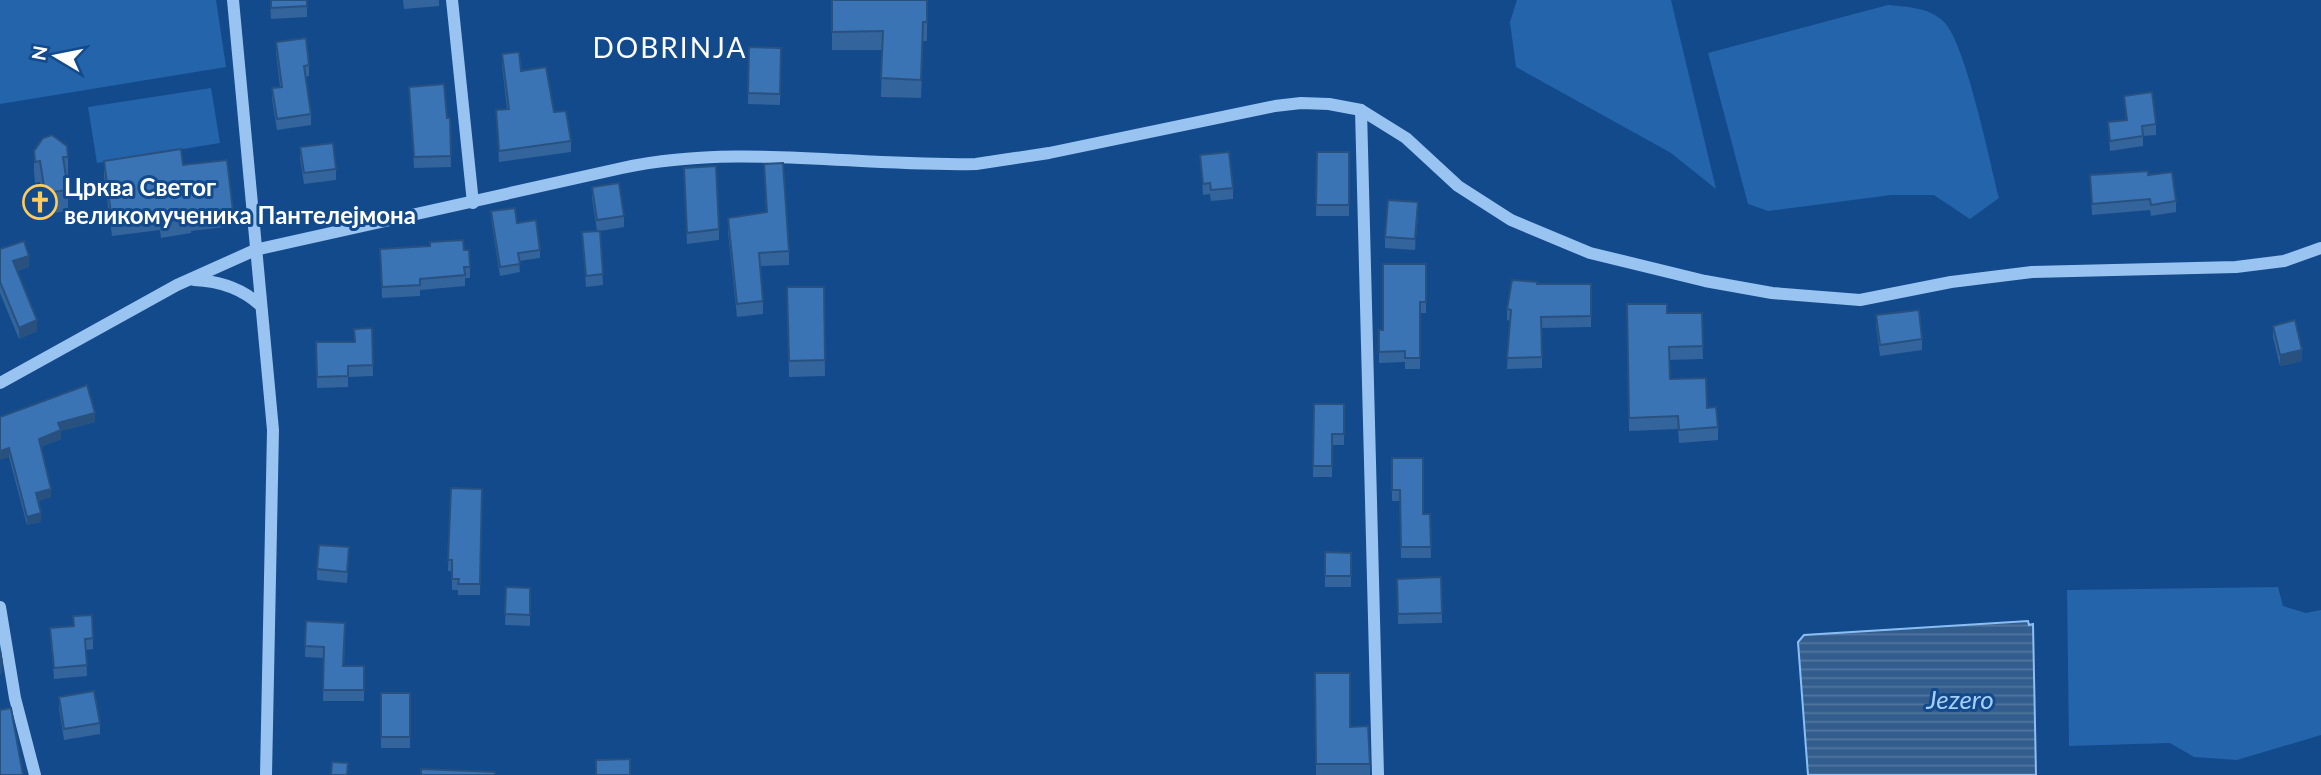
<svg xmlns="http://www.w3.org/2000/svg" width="2321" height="775" viewBox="0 0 2321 775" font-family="Lato,sans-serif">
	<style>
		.green { fill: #2464aa }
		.water { fill: url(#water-rules); stroke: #8bbff4; stroke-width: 2 }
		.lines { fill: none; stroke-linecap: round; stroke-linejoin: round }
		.minor { stroke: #99c3f1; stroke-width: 12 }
		.wall { fill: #33649c }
		.shaded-wall { fill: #29517f }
		.building { fill: #3b74b5; stroke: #29517f; stroke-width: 2 }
		.labels { text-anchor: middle; stroke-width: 6; stroke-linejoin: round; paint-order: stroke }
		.poi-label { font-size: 24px; font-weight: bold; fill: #fff; stroke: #124a8b; text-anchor: start }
		.water-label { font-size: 26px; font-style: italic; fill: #a5cdf8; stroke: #124a8b }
		.quarter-label { font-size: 28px; letter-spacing: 2px; fill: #fff; stroke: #124a8b }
	</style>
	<defs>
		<pattern id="water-rules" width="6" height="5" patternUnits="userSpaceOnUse" patternTransform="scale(1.75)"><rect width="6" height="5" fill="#335d8d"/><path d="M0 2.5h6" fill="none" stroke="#52759e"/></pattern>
	</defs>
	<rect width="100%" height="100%" fill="#124a8b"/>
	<g class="green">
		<path d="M0,0H216L226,67L0,104Z"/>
		<path d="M1517,0H1671L1716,189L1671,153L1516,67L1510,22Z"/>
		<path d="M1888,5C1907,7 1929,7 1944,22C1966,44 1990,163 1999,198L1970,219L1934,195H1891L1768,211L1748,204L1708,53Z"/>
		<path d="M211,88L220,143L97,163L88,107Z"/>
		<path d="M2278,587L2283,606L2306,613L2321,610V735L2237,760L2194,757L2170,743L2069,746L2067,590Z"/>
	</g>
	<path class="water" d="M2028,621L2029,625L2033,624L2036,775H1808L1798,642L1804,635Z"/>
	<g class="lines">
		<g class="minor">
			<path d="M233,0L273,430L266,775"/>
			<path d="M452,0L473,203"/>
			<path d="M1361,110L1378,775"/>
			<path d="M194,280C219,281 242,288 261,306"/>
			<path d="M0,383L177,285L255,250L622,168C740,143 856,167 976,164L1049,153L1275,106L1301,103L1329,104L1361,110L1406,138L1458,186L1511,220L1590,253L1705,281L1772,293L1860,300L1951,282L2032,272L2236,267L2284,261L2321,248"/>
			<path d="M0,607L15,698L35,775"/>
		</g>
	</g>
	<g class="wall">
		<path d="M270,0H307V17L271,19Z"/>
		<path d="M403,0H439V6L404,9Z"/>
		<path d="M832,0H927V41H923L921,98L881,97L882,50H832Z"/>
		<path d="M276,42L309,65V76L305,77L311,114V125L277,130L272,99V88L280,87L276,53Z"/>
		<path d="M749,47L781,48L780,105L748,104Z"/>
		<path d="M502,54L521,71L554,112L571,141V152L499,162L496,110L507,109L502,65Z"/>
		<path d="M409,87L447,118H450L451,167L414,168Z"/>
		<path d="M2124,96L2156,124V135L2143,136V146L2110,151L2108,122L2126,120Z"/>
		<path d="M300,147L336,169V180L304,184L300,158Z"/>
		<path d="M34,151L68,157V178H66L68,190V211L45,214L40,182L35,183L34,172Z"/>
		<path d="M1317,152H1349V216H1316Z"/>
		<path d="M1200,155L1233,188V199L1211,201L1210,194L1203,195Z"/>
		<path d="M104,161L183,165L233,211V226L191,231V233L161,238L160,230L112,236L104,176Z"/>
		<path d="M764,164L789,251V265L760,266L763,301V314L737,317L728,232V218L766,212Z"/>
		<path d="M2090,175H2148L2176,201V212L2151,216L2150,210L2092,215Z"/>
		<path d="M684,179L719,229V240L687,244Z"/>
		<path d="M592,187L624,216V227L600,231L603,285L586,287L582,232L597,231L592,198Z"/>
		<path d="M491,211L517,223L540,250V258L519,261L520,272L500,276L491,219Z"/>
		<path d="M1418,213L1415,250L1385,248V237Z"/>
		<path d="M0,249L29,267L17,271L37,331L19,339L0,293Z"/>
		<path d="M380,249L464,250L470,267V278H465V286L420,290V296L382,298Z"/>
		<path d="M1426,264V313H1420V369H1405V362L1379,363V330H1383Z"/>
		<path d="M1537,284H1591V327L1542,328V368L1507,369L1510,321L1507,320V309Z"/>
		<path d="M787,287H824L825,376L789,377Z"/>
		<path d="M1627,304L1667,313H1702L1703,359L1669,360L1670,379L1707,408L1718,427V440L1679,443L1678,429L1629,431Z"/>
		<path d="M1876,315L1922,339V350L1880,356L1876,326Z"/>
		<path d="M2273,326L2302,361L2280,366L2273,337Z"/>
		<path d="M372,328L373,376L348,377V387L317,388L316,342H354Z"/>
		<path d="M1314,404H1344V445H1332V477H1313Z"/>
		<path d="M0,417L95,422L61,431V439L41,447L51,497L38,501L41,522L27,525L9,457Z"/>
		<path d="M1392,458L1423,514H1430L1431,558H1401L1400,501H1392Z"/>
		<path d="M451,488L482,489L480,595H458V590H452V571H448Z"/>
		<path d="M1325,552L1351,553V587H1325Z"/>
		<path d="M349,558L347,583L317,580V569Z"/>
		<path d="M1441,577L1442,623L1398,624L1397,579Z"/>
		<path d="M506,587L530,588V626L505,625Z"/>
		<path d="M73,616L93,638V649L86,650L87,676L54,679L50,628L73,626Z"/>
		<path d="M306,621L345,634L344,666H364V701H323L324,658L305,657Z"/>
		<path d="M1315,673L1350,727L1370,764V775H1316Z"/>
		<rect x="381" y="693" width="29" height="55"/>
		<path d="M59,697L100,723V734L64,740L59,708Z"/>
	</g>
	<g class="shaded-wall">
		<path d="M1418,202V213L1415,250V239Z"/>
		<path d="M29,256V267L13,272V261Z"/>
		<path d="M37,320V331L19,339V328Z"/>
		<path d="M2302,350V361L2280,366V355Z"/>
		<path d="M95,413V422L61,431V439L39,448V439L58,423Z"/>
		<path d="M9,448V457L0,460V451Z"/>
		<path d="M51,489V497L36,502V493Z"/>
		<path d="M41,513V522L27,525V517Z"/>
		<path d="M2,663V674L0,675V664Z"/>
	</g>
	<g class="building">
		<path d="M271,0H307V6L271,8Z"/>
		<path d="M832,0H927V22H923L921,80L881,78L883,31L832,32Z"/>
		<path d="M306,38L309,65L304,66L311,114L277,119L272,88L282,87L276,42Z"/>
		<path d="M749,47L781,48L780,94L748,93Z"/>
		<path d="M519,52L521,71L546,67L554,112L566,111L571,141L499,151L496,110L509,109L502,54Z"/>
		<path d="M444,84L447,118H450L451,156L414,157L409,87Z"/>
		<path d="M2152,92L2156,124L2142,126L2143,136L2110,141L2108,122L2127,120L2124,96Z"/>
		<path d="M52,135L67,146L68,157H63L68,190L45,193L40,161L35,162L34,151L43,138Z"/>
		<path d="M333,143L336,169L304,173L300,147Z"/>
		<path d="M181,149L183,165L227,160L233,211L191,216V218L161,222L160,215L112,221L104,161Z"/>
		<path d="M1229,152L1233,188L1211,190L1210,183L1203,184L1200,155Z"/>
		<path d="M1317,152H1349V205H1316Z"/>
		<path d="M783,163L789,251L759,253L763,301L737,304L728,218L767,212L764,164Z"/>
		<path d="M716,166L719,229L687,233L684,168Z"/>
		<path d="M2148,171V175L2172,172L2176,201L2151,205L2150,199L2092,204L2090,175Z"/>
		<path d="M619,183L624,216L597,220L592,187Z"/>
		<path d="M1388,200L1418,202L1415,239L1385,237Z"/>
		<path d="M515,208L517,223L536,220L540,250L518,253L520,264L500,267L491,211Z"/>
		<path d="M600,231L603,274L586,276L582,232Z"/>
		<path d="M463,240L464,250H469L470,267H464L465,275L420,279V285L382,287L380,249L430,246V242Z"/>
		<path d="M24,241L29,256L13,261L37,320L19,328L0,282V249Z"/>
		<path d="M1383,264H1426V302H1420V358H1405V351L1379,352V330H1383Z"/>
		<path d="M1512,280L1537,282V284H1591V316L1541,317L1542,357L1507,358L1511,310L1507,309Z"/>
		<path d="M787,287H824L825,360L789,361Z"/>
		<path d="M1627,304H1667V313H1702L1703,346L1669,347L1670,379L1706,378L1707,408L1716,407L1718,427L1679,430L1678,416L1629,418Z"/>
		<path d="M1919,310L1922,339L1880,345L1876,315Z"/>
		<path d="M2295,320L2302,350L2280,355L2273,326Z"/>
		<path d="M372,328L373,365L348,366V376L317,377L316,342H355L354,329Z"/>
		<path d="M87,385L95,413L58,423L61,430L39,439L51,489L36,493L41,513L27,517L9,448L0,451V417Z"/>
		<path d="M1314,404H1344V434H1332V466H1313Z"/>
		<path d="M1392,458H1423V514H1430L1431,547H1401L1400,490H1392Z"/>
		<path d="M451,488L482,489L480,584H458L459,579H452V560H448Z"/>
		<path d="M319,545L349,547L347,572L317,569Z"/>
		<path d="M1325,552L1351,553V576H1325Z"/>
		<path d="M1441,577L1442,613L1398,614L1397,579Z"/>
		<path d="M506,587L530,588V615L505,614Z"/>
		<path d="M92,615L93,638L85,639L87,665L54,668L50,628L74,626L73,616Z"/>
		<path d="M306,621L345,623L343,666H364V690H323L324,647L305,646Z"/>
		<path d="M0,650L2,663L0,664Z"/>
		<path d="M1315,673H1350V727L1368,726L1370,764H1316Z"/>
		<path d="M94,691L100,723L64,729L59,697Z"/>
		<rect x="381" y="693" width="29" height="44"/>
		<path d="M11,708L23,775H0V710Z"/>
		<path d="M630,759V775H596V760Z"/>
		<path d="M332,762L348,763L347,775H331Z"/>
		<path d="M421,769L495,772V775H421Z"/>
	</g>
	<defs>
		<g id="church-ring" transform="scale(1.75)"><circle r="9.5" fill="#124a8b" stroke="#ffcb59" stroke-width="1.5"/><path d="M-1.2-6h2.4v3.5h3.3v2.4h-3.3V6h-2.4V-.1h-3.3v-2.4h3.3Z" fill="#ffcb59"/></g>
	</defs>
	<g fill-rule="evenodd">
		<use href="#church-ring" x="40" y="202"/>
	</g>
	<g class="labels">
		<g class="poi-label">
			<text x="64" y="196">Црква Светог<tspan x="64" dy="28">великомученика Пантелејмона</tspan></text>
		</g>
		<g class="water-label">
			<text x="1960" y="709">Jezero</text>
		</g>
		<g class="quarter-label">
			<text x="670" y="58">DOBRINJA</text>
		</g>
	</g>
	<g transform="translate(56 56) rotate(280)" stroke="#124a8b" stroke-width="5" paint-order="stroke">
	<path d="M0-5L12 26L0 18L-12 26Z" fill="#ffffff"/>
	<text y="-10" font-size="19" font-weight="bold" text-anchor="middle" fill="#ffffff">N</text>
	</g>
</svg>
